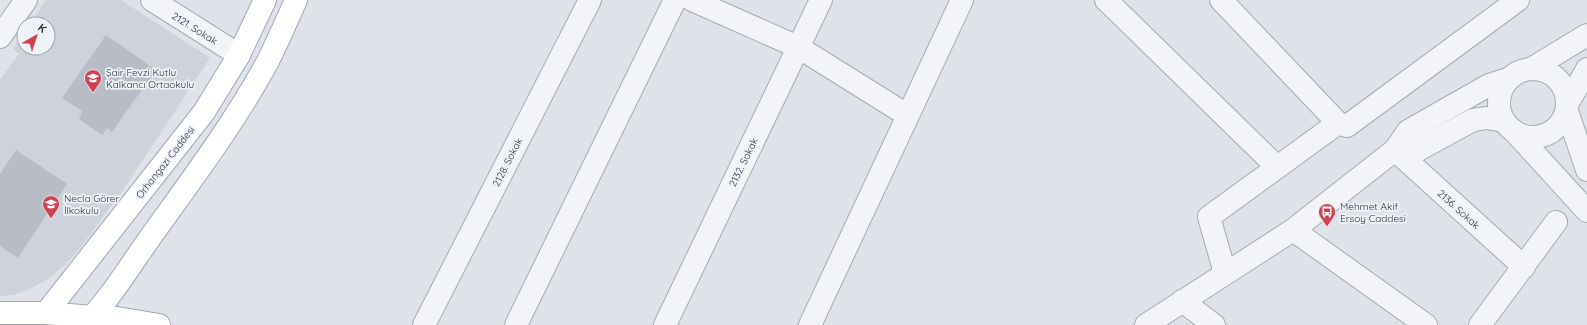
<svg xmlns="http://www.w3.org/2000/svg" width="1587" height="325" viewBox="0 0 1587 325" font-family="Quicksand,sans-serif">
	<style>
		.built { fill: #cdd2db }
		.building { fill: #b7bcc6 }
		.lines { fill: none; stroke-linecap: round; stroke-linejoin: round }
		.minor-casing { stroke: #a4aab3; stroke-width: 24 }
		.major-casing { stroke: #9fa6b5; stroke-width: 24 }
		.minor { stroke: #f2f4f7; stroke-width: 22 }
		.major { stroke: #fff; stroke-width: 22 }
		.labels { text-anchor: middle; stroke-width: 3.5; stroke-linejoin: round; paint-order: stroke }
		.street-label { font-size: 10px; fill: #283040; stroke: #eff2f6 }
		.poi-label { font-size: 10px; fill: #283040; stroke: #eff2f6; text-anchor: start }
	</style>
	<rect width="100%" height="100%" fill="#dfe3e9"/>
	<path class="built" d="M46,0H121L210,58L123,190L81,247L65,265L48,279L30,289L13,295L0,296V80L19,54L13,49L24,33V48H48V24H30Z"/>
	<g class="building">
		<path d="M106,35L156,70L112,132L107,128L102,135L79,119L82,111L62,98Z"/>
		<path d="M16,150L67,184L18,258L0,246V174Z"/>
	</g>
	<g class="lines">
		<g class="minor-casing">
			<g id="minor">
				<path d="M152,0L239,55"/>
				<path d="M692,0L798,47L907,115"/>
				<path d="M1106,0L1277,167"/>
				<path d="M1221,0L1338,123L1347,126L1518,0"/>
				<path d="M0,37L26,0"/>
				<circle cx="1533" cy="103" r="34"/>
				<path d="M1531,69L1587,35"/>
				<path d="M1568,103L1587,69"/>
				<path d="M1567,111L1587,170"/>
				<path d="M1514,131L1587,211"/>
				<path d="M1395,150L1524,267"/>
				<path d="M1395,150H1418L1473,120L1487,118L1504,121"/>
				<path d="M1293,230L1426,325"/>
				<path d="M1225,273L1209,217L1338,123"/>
				<path d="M1182,301L1214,325"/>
				<path d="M424,325L590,0"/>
				<path d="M516,325L675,0"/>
				<path d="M665,325L821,0"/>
				<path d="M810,325L962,0"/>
				<path d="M1146,325L1293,230L1395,150L1408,131L1489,85L1508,79"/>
				<path d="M1480,325L1556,222"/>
			</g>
		</g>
		<g class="major-casing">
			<g id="major">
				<path d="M0,313H46L92,317H111L159,325"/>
				<path d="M46,313L204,112L239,55L265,0"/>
				<path d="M84,325C109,301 131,264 152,235C192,179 235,122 268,61C278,41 287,20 296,0"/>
			</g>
		</g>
		<use href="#minor" class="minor"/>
		<use href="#major" class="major"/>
	</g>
	<defs>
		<g id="school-pin" transform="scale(0.9)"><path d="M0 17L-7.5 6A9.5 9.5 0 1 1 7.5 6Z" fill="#d04250" stroke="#eff2f6"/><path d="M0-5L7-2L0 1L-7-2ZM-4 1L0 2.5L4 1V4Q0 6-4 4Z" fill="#fff"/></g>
		<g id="bus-pin" transform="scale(0.9)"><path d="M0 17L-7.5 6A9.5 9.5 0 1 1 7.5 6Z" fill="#d04250" stroke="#eff2f6"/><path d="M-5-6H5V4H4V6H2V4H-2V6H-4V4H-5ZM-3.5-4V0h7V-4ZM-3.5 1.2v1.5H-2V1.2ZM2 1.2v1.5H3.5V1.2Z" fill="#fff"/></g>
	</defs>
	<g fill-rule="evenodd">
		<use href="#school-pin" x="93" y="78"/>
		<use href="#school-pin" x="51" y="204"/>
		<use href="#bus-pin" x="1327" y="212"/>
	</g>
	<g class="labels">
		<g class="street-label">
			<text transform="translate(195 28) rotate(32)" y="4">2121. Sokak</text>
			<text transform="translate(165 162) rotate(-52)" y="4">Orhangazi Caddesi</text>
			<text transform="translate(507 162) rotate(-63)" y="4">2128. Sokak</text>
			<text transform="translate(743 162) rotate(-64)" y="4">2132. Sokak</text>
			<text transform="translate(1459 209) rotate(42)" y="4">2136. Sokak</text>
		</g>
		<g class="poi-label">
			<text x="106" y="76">Şair Fevzi Kutlu<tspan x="106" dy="12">Kalkancı Ortaokulu</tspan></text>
			<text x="64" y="202">Necla Görer<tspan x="64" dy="12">İlkokulu</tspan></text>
			<text x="1340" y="210">Mehmet Akif<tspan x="1340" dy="12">Ersoy Caddesi</tspan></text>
		</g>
	</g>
	<g transform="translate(36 36) rotate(39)"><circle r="19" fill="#eff2f6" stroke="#9fa4ad"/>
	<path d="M0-3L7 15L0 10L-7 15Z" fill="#d04250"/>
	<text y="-6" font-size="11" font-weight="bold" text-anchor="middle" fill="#283040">K</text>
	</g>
</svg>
